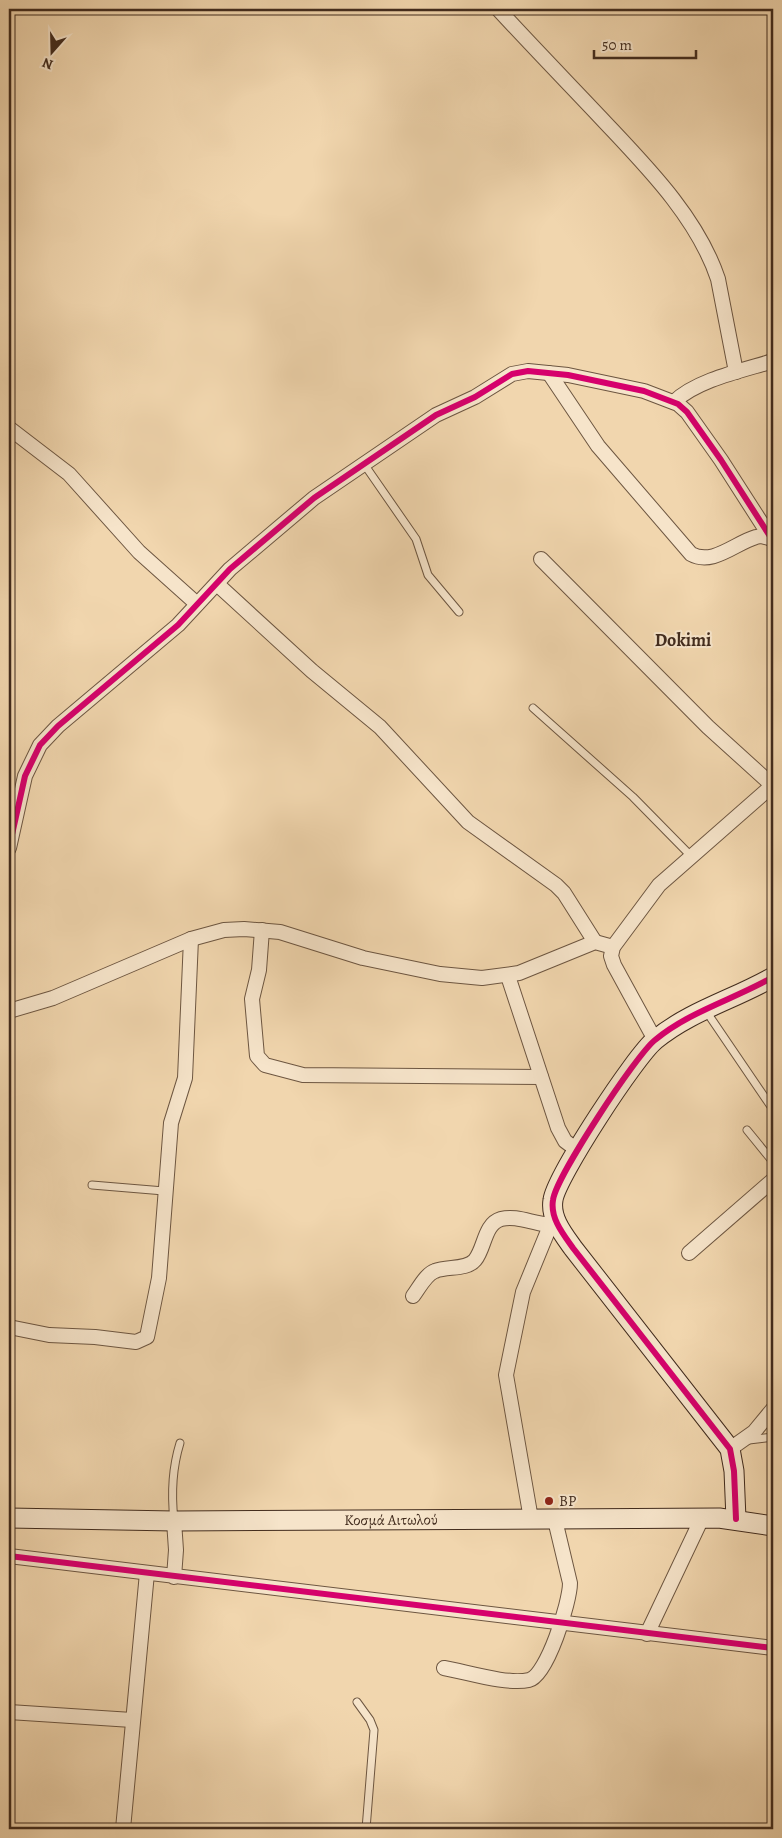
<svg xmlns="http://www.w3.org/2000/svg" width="782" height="1838" viewBox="0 0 782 1838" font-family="Alegreya,serif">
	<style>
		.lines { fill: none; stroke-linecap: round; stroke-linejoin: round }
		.lane-casing { stroke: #6d5641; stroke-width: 9 }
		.street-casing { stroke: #6d5641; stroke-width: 16 }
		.secondary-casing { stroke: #412b1d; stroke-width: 21 }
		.lane { stroke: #f6e4ca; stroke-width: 7 }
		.street { stroke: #f6e4ca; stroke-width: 14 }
		.secondary { stroke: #f6e4ca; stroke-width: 19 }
		.cycleway-casing { stroke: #f6e4ca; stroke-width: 9 }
		.cycleway { stroke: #d6006c; stroke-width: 6 }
		.poi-dot { fill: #8f2418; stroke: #f6e4ca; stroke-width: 2 }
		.labels { text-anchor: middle; stroke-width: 4; stroke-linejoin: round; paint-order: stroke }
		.poi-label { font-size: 15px; fill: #412b1d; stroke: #f6e4ca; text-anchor: start }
		.street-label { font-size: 15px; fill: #412b1d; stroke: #f6e4ca }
		.quarter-label { font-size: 18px; font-weight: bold; fill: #412b1d; stroke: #f6e4ca }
	</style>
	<rect width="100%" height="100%" fill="#f1d6ae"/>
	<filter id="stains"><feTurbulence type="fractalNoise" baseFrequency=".004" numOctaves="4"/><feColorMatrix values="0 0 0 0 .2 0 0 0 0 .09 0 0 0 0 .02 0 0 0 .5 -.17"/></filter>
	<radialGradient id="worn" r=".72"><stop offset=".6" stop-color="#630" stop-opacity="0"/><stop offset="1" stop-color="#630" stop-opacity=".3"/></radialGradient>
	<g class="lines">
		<g class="lane-casing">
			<g id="lane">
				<path d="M364,464L416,539L428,575L459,612"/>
				<path d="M533,708L633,797L691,856"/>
				<path d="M706,1011L772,1108"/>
				<path d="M747,1130L773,1162"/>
				<path d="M92,1185L164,1191"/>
				<path d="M749,1440L773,1437"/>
				<path d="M174,1520C171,1493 172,1469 180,1443"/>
				<path d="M357,1702L370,1720L374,1730L366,1829"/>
			</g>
		</g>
		<g class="street-casing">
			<g id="street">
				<path d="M498,9C531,45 566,81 600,117C644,164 697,216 718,279L736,372"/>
				<path d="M549,373L598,446L691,554C713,566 735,543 756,537L761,536L773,539"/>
				<path d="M674,402C696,380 744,370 773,361"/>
				<path d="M9,428L69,474L139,552L197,604"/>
				<path d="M541,559L708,727L772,785"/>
				<path d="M217,584L312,671L380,727L468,822L556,885L564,893L595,942"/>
				<path d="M9,848L25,776L40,745L58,726L178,625L230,569L314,498L436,415L475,397L512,374L528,371L568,375L644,391L678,404L687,412L721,460L773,541"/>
				<path d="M262,930L259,970L252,999L257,1056L265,1065L303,1075L541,1077"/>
				<path d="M508,976L558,1128L565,1141L577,1150"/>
				<path d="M9,1011L53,998L191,939L224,930L244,929L280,932L363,958L440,974L482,978L519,973L595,942L613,947"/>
				<path d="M655,1040L614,965L611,956L613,947L659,885L773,785"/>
				<path d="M689,1253L773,1180"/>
				<path d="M413,1296C419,1288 426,1274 435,1271C447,1266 467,1270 475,1260C485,1248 484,1224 501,1219C520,1214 539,1228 558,1224"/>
				<path d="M9,1327L49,1335L95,1337L136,1342L147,1337L159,1278L171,1123L185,1078L191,939"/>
				<path d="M730,1449L754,1432L773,1409"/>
				<path d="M531,1519L506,1375L523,1292L550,1226"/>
				<path d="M174,1521L176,1550L174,1577"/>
				<path d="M9,1556L773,1648"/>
				<path d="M647,1634L702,1518"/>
				<path d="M444,1668C467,1672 507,1685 529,1680C547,1676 570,1602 570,1583L555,1520"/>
				<path d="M9,1712L132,1720"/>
				<path d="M123,1829L147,1573"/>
			</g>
		</g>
		<g class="secondary-casing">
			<g id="secondary">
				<path id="s1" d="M9,1518L174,1521L719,1518L773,1526"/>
				<path d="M736,1519L734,1471L730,1449L573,1248C563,1234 550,1218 553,1200C556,1177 636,1055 655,1040C690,1011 735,999 773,977"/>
			</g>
		</g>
		<use href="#lane" class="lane"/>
		<use href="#street" class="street"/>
		<use href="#secondary" class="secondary"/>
		<g class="cycleway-casing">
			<g id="cycleway">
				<path d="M9,848L25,776L40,745L58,726L178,625L230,569L314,498L436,415L475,397L512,374L528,371L568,375L644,391L678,404L687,412L721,460L773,541"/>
				<path d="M736,1519L734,1471L730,1449L573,1248C563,1234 550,1218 553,1200C556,1177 636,1055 655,1040C690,1011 735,999 773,977"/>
				<path d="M9,1556L773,1648"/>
			</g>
		</g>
		<use href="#cycleway" class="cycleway"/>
	</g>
	<circle class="poi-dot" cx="549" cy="1501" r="5"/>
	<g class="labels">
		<g class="poi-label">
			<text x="559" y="1506">BP</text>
		</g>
		<g class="street-label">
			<text dy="5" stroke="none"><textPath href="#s1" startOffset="382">Κοσμά Αιτωλού</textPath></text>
		</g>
		<g class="quarter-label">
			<text x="683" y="646">Dokimi</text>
		</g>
	</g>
	<rect width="782" height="1838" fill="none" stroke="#f1d6ae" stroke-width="30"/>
	<rect x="10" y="10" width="762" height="1818" fill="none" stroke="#412b1d" stroke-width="2.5"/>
	<rect x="15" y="15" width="752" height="1808" fill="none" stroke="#412b1d"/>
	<g transform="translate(52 52) rotate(200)" stroke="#f6e4ca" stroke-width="4" paint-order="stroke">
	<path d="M0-4L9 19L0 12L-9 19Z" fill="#412b1d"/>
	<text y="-8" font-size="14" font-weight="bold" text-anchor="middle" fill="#412b1d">N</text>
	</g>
	<path d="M594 50v8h102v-8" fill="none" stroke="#412b1d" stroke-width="2.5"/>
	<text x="602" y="50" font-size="15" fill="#412b1d" stroke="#f6e4ca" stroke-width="4" paint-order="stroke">50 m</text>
	<rect width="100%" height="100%" filter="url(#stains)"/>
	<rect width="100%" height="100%" fill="url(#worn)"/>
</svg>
